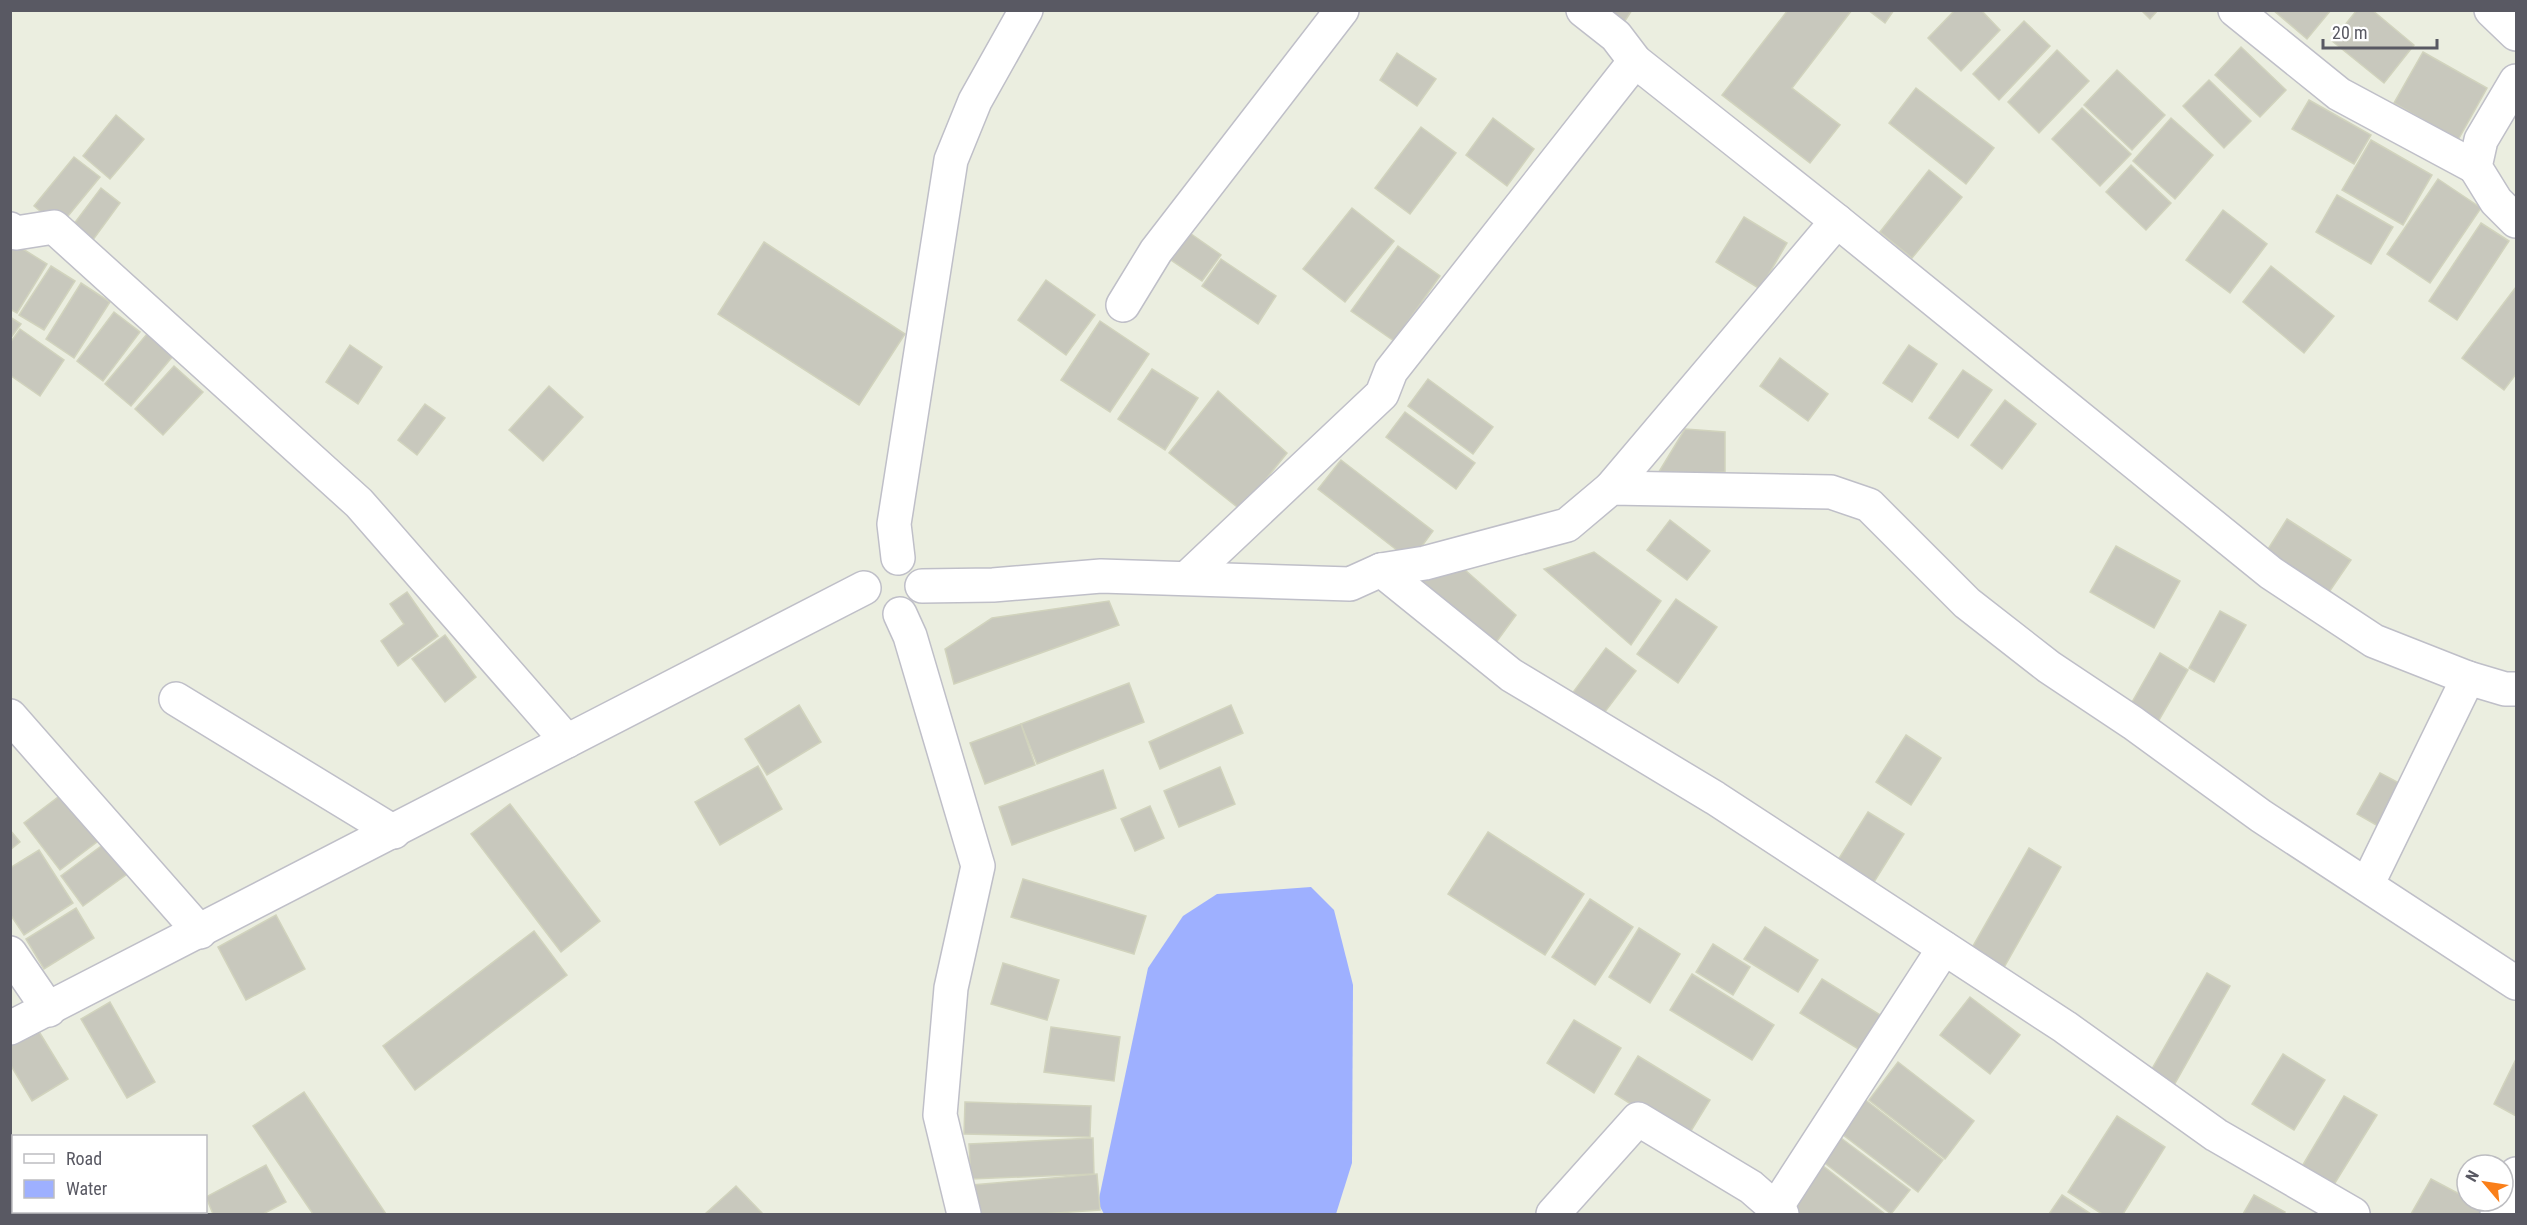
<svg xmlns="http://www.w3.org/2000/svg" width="2527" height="1225" viewBox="0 0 2527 1225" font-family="'Roboto Condensed',sans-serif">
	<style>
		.water { fill: #9eb0ff }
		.building { fill: #c8c8bd; stroke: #d1d3bd; stroke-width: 1.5 }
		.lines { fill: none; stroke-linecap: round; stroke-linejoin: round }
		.minor-casing { stroke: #bfbfc8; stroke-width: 36 }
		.minor { stroke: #fff; stroke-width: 33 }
	</style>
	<rect width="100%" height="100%" fill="#ebeee0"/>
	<path class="water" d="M1311,887L1334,910L1353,985L1352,1163L1336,1214H1104L1098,1203L1148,968L1183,916L1217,894Z"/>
	<g class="building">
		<path d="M1604,10H1632L1623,24Z"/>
		<path d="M1788,10H1852L1792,88L1840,125L1810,163L1722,95Z"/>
		<path d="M1868,10H1894L1885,23Z"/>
		<path d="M1955,10H1981L2000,30L1961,71L1928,38Z"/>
		<path d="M2141,10H2158L2150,19Z"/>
		<path d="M2273,10H2331L2307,39Z"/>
		<path d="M2357,10H2372L2414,45L2384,83L2332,41Z"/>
		<path d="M2024,21L2050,46L1999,100L1973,74Z"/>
		<path d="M2241,47L2286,90L2260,117L2215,75Z"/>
		<path d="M2057,50L2089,81L2039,133L2008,102Z"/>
		<path d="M2423,52L2487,88L2458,140L2394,103Z"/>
		<path d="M1397,53L1436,79L1417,106L1380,80Z"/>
		<path d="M2117,70L2165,115L2132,150L2084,105Z"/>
		<path d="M2209,80L2251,121L2224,148L2183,106Z"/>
		<path d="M1916,88L1994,148L1966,184L1889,123Z"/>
		<path d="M2309,100L2371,135L2354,164L2292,129Z"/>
		<path d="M2082,108L2131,154L2100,186L2052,139Z"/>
		<path d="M116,115L144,139L110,179L83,156Z"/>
		<path d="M1493,118L1534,149L1507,186L1466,155Z"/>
		<path d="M2171,118L2213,155L2175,199L2133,161Z"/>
		<path d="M1421,127L1456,153L1410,214L1375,188Z"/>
		<path d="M2371,140L2432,175L2403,225L2342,190Z"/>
		<path d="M74,157L100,177L59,227L34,206Z"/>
		<path d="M2131,165L2171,203L2146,230L2106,192Z"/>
		<path d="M1929,170L1962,197L1912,258L1880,232Z"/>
		<path d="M2438,179L2481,208L2430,283L2387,254Z"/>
		<path d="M101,188L120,203L87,248L67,233Z"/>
		<path d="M2337,195L2393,227L2371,264L2316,232Z"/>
		<path d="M1352,208L1394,241L1345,302L1303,269Z"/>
		<path d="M2223,210L2267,244L2230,293L2186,260Z"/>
		<path d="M1744,217L1787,243L1760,289L1716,262Z"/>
		<path d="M2481,223L2509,241L2457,320L2429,301Z"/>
		<path d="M1184,229L1221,255L1202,281L1165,256Z"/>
		<path d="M10,241L47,264L17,313L10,309Z"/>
		<path d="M764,242L905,334L859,405L718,314Z"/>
		<path d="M1398,246L1440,276L1394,341L1351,311Z"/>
		<path d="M1221,259L1276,296L1258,324L1202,286Z"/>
		<path d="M51,266L75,281L44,330L19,315Z"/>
		<path d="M2271,266L2334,316L2304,353L2243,302Z"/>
		<path d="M1046,280L1095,315L1066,355L1018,320Z"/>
		<path d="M81,283L110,302L74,358L46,339Z"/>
		<path d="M2516,287V374L2504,390L2462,358Z"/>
		<path d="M114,312L140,332L103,381L77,361Z"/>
		<path d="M10,317L21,324L10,339Z"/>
		<path d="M1100,321L1149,354L1110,412L1061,380Z"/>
		<path d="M20,329L64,360L40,396L10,375V343Z"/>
		<path d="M147,334L173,356L131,406L105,384Z"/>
		<path d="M350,345L382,367L358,404L326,382Z"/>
		<path d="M1909,345L1937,364L1912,402L1883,383Z"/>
		<path d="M1780,358L1828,394L1808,421L1760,386Z"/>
		<path d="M174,366L203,392L163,435L135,409Z"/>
		<path d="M1152,369L1198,398L1165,450L1118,419Z"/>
		<path d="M1963,370L1992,390L1958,438L1929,418Z"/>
		<path d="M1428,379L1493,427L1473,454L1408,406Z"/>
		<path d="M549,386L583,417L543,461L509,430Z"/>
		<path d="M1218,391L1287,453L1241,510L1169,453Z"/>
		<path d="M2005,400L2036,424L2002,469L1971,445Z"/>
		<path d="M425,404L445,418L417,455L398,440Z"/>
		<path d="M1405,412L1475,463L1456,489L1386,437Z"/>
		<path d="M1685,429L1725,432V472L1657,475Z"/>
		<path d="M1341,460L1433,531L1411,561L1318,489Z"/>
		<path d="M2287,519L2351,560L2325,598L2263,557Z"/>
		<path d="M1670,520L1710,551L1687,580L1647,550Z"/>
		<path d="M2116,546L2180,581L2154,628L2090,592Z"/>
		<path d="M1594,552L1661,601L1631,645L1544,569Z"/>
		<path d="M1456,562L1516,615L1492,648L1406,577Z"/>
		<path d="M407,592L438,636L398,666L381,641L404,624L390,604Z"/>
		<path d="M1676,599L1717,627L1678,683L1637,654Z"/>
		<path d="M1109,601L1119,625L954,684L945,649L992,618Z"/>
		<path d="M2220,611L2246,625L2214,682L2189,668Z"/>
		<path d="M445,635L476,677L445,702L412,659Z"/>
		<path d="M1606,648L1636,671L1601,717L1571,695Z"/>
		<path d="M2160,653L2188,670L2155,727L2127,711Z"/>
		<path d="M1129,683L1144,722L1037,764L1021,724Z"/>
		<path d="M799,705L821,742L767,775L745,739Z"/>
		<path d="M1231,705L1243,733L1160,769L1149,742Z"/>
		<path d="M1021,724L1035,765L985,784L970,743Z"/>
		<path d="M1906,735L1941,758L1911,805L1876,782Z"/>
		<path d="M758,766L782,809L720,845L695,802Z"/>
		<path d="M1220,767L1235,804L1179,827L1164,791Z"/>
		<path d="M1103,770L1116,808L1012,845L999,807Z"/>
		<path d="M2380,773L2401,784L2378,826L2357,814Z"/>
		<path d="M70,788L106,835L60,870L24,823Z"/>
		<path d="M510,804L600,921L561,952L471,834Z"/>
		<path d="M1150,806L1164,838L1135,851L1121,819Z"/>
		<path d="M1868,812L1904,834L1874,882L1838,860Z"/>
		<path d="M10,830L20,842L10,850Z"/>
		<path d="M1488,832L1584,894L1545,955L1448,894Z"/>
		<path d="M112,838L134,869L83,906L61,876Z"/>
		<path d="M2029,848L2061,867L2002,971L1969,953Z"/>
		<path d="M39,850L73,903L24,935L10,914V868Z"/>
		<path d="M1023,879L1146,916L1134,954L1011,917Z"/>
		<path d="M1590,899L1633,927L1595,985L1552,957Z"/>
		<path d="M76,908L94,938L44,969L26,939Z"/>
		<path d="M276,915L305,969L246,1000L218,947Z"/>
		<path d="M1765,927L1818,960L1798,992L1744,959Z"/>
		<path d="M1639,928L1680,954L1650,1003L1609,977Z"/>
		<path d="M534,931L567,975L415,1090L383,1046Z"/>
		<path d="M1713,944L1750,967L1733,995L1696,972Z"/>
		<path d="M1003,963L1059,980L1047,1020L991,1004Z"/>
		<path d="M2207,973L2230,986L2169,1094L2145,1081Z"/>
		<path d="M1692,974L1774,1025L1752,1060L1670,1010Z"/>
		<path d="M1822,979L1890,1021L1868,1055L1800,1013Z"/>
		<path d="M1970,997L2020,1035L1990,1074L1940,1035Z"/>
		<path d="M110,1002L155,1082L127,1098L81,1019Z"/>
		<path d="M1574,1020L1621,1048L1594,1093L1547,1063Z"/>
		<path d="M1051,1027L1120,1037L1114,1081L1044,1072Z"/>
		<path d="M38,1030L68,1079L32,1101L10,1064V1046Z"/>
		<path d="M2283,1054L2325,1080L2294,1130L2252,1104Z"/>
		<path d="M1638,1056L1710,1100L1686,1139L1615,1094Z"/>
		<path d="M2516,1059V1116L2494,1104Z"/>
		<path d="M1898,1062L1974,1121L1945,1159L1869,1100Z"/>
		<path d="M304,1092L386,1214H313L253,1126Z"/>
		<path d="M2344,1096L2377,1115L2330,1191L2298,1173Z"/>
		<path d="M1863,1098L1943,1160L1918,1192L1838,1131Z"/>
		<path d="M965,1102L1091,1106L1090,1137L964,1134Z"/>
		<path d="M2117,1116L2165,1147L2123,1214H2102L2068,1192Z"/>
		<path d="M1837,1135L1910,1190L1891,1214L1818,1158Z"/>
		<path d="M1093,1138L1094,1174L971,1179L969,1144Z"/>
		<path d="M1818,1162L1885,1214H1795L1784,1206Z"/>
		<path d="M266,1165L286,1202L263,1214H213L206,1197Z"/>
		<path d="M1097,1174L1100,1210L1042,1214H974L972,1185Z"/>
		<path d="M2431,1179L2467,1198V1201H2473L2489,1209L2486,1214H2411Z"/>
		<path d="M736,1186L763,1214H705Z"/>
		<path d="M2062,1195L2091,1214H2049Z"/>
		<path d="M2254,1195L2285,1212L2284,1214H2243Z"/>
	</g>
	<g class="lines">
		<g class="minor-casing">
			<g id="minor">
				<path d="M1583,10L1616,36L1635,61L1837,221L2271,573L2374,641L2468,678L2505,689H2516"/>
				<path d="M2235,10L2339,94L2475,167"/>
				<path d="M2491,10L2516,34"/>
				<path d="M2516,81L2481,140L2475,167L2496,201L2516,221"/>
				<path d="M10,229L16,233L54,227L359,503L567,741"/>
				<path d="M1123,305L1156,251L1342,10"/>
				<path d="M1611,488L1837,221"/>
				<path d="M898,558L894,524L951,160L975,101L1026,10"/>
				<path d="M1381,570L1511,675L1715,798L2065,1027L2216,1135L2353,1214"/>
				<path d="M1187,578L1382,394L1391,371L1635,61"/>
				<path d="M922,586L993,585L1101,576L1350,584L1381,570L1425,563L1567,525L1611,488L1831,492L1869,505L1967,603L2049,667L2133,723L2261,816L2516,983"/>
				<path d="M900,614L910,636L978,866L951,988L940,1115L964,1214"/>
				<path d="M176,699L394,832"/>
				<path d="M10,716L200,932"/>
				<path d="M2367,885L2468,678"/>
				<path d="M10,953L49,1010"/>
				<path d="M10,1028L864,588"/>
				<path d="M1775,1209L1944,948"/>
				<path d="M1553,1214L1638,1119L1751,1187L1782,1214"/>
				<path d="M2497,1214L2516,1174"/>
			</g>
		</g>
		<use href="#minor" class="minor"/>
	</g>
	<rect width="2527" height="1225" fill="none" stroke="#595963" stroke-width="24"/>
	<rect x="12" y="1135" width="195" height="78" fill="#ffffff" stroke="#bdbdc1" stroke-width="1.5"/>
	<rect x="24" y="1154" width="30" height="9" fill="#ffffff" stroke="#bdbdc1" stroke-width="1.5"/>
	<text x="66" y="1165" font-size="18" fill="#595963">Road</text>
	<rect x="24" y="1180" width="30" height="18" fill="#9eb0ff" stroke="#bdbdc1" stroke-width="1.5"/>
	<text x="66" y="1195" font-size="18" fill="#595963">Water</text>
	<g transform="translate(2485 1183) rotate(299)"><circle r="28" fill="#ffffff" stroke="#bdbdc1" stroke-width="1.5"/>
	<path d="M0-4.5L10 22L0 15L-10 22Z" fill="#fa7f19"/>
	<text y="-9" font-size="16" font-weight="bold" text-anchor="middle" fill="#595963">N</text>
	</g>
	<path d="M2323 39v9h114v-9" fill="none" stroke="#595963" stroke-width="3"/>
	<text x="2332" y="39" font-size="18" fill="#595963" stroke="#ffffff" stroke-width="4.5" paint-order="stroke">20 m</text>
</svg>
